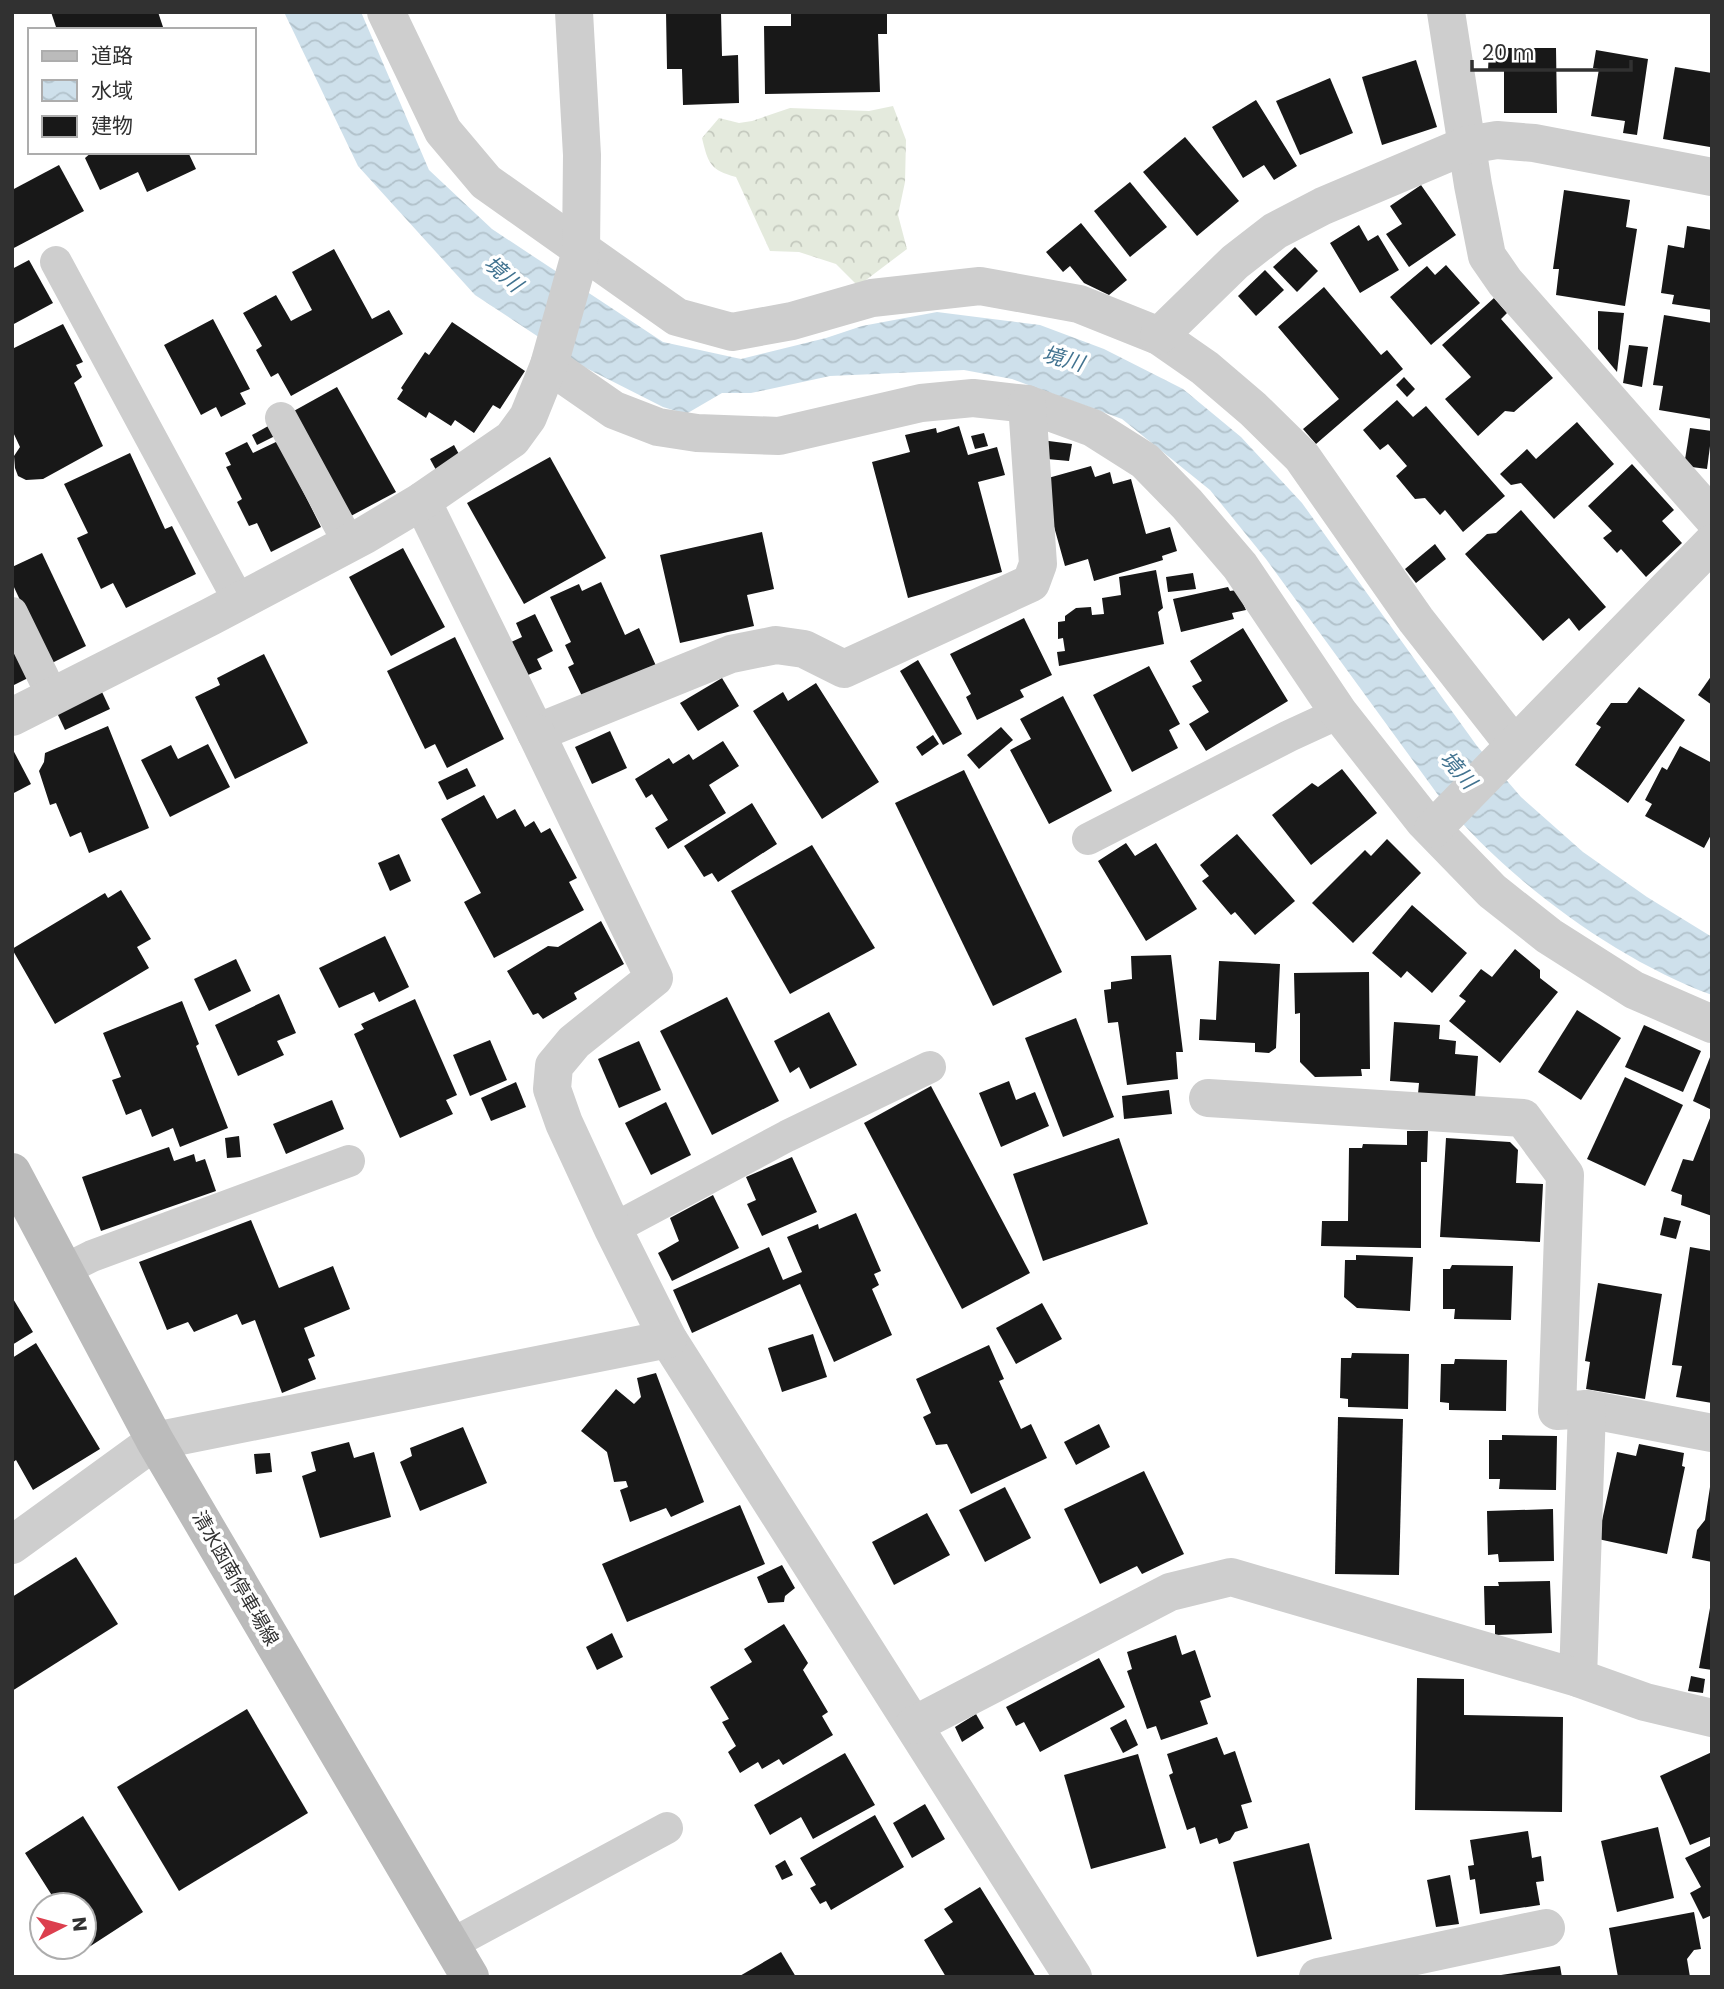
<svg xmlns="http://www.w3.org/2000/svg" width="1724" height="1989" viewBox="0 0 1724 1989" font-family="Poppins,'Noto Sans JP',sans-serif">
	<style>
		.forest { fill: url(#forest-crowns) }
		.water { fill: url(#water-waves) }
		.building { fill: #181818 }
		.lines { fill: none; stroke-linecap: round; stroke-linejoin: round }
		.service { stroke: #cecece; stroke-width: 32 }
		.minor { stroke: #cecece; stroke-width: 38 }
		.secondary { stroke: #bbb; stroke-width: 38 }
		.labels { text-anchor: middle; stroke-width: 7; stroke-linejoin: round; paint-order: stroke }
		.street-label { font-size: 19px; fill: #313131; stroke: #fff }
		.water-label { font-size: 21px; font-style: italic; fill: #427390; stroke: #fff }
	</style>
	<defs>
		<pattern id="forest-crowns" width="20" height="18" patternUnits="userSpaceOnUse" patternTransform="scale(1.75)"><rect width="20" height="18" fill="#e4eadd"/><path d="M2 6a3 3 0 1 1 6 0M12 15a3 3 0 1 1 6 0" fill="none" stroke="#c4c9be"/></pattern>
		<pattern id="water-waves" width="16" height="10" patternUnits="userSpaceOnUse" patternTransform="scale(1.75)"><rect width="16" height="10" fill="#cee0eb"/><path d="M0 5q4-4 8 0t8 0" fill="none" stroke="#b1c1ca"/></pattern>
	</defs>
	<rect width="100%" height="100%" fill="#fff"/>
	<path class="forest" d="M893,106L906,140L905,182L898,215L907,249L858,286L836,264L799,252L770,251L736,177C710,170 708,163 702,138L719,118L739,123L752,121L790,108L869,111Z"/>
	<path class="water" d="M284,12H361L429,170L492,229L663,342L741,359L826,338L862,326L937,312L1040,325L1104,349L1183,389L1241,437L1302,503L1477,746L1521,797L1583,852L1647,897L1712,937V995C1614,959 1507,879 1441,799L1266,559L1210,490L1122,419L1012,379L964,370L830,376L751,393H722L686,414L663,407L584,367L475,295L358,166Z"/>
	<g class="building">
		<path d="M51,12H158L164,30H57Z"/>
		<path d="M666,12H721L722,56L738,55L739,103L683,105L682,69H667Z"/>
		<path d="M791,12H887V34H878L880,92L765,94L764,26H791Z"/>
		<path d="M1489,48H1556L1557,113H1504V71H1488Z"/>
		<path d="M1596,50L1648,59L1637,135L1623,133L1625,121L1591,116L1599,69L1593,68Z"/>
		<path d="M1416,60L1437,127L1382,145L1362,77Z"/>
		<path d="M1675,67L1712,73L1710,147L1663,139Z"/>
		<path d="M1330,78L1353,133L1300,155L1276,101Z"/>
		<path d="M1256,100L1297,166L1274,180L1264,165L1243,178L1212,127Z"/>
		<path d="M1185,137L1239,201L1197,236L1143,172Z"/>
		<path d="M92,152H188L196,169L147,192L138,172L100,190L85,158Z"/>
		<path d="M59,165L84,211L12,249V190Z"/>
		<path d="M1130,182L1167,227L1130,257L1094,211Z"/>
		<path d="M1421,185L1456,235L1409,267L1386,234L1402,224L1390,206Z"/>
		<path d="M1564,190L1630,200L1626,227L1637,229L1625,306L1556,295L1559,269H1553Z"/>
		<path d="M1081,223L1127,280L1109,295L1084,283L1070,266L1063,272L1046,252Z"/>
		<path d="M1359,225L1368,241L1378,235L1399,270L1360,293L1330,243Z"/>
		<path d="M1687,226L1712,230V310L1672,304L1674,295L1661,293L1668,245L1684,248Z"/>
		<path d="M1295,247L1318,271L1297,292L1273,267Z"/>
		<path d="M334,249L372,319L389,310L403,334L291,396L278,373L271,377L256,350L262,346L243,313L276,295L291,321L312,310L292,272Z"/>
		<path d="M29,260L53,303L12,325V269Z"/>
		<path d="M1446,265L1480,303L1431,345L1390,297L1427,266L1435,275Z"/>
		<path d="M1265,270L1284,290L1256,316L1238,296Z"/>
		<path d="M1324,287L1381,355L1387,350L1403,369L1316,444L1303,429L1339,399L1278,327Z"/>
		<path d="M1494,298L1507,313L1501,319L1553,378L1514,412L1505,411L1478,436L1445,399L1471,377L1442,345Z"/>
		<path d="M1598,311L1624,313L1617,372L1598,349Z"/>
		<path d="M1664,315L1712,323V419L1659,410L1663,386L1653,385Z"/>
		<path d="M213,319L250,389L240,393L246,404L221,417L216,407L201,415L164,345Z"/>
		<path d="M452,322L525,371L500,409L493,405L474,433L455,420L451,426L429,412L426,418L397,399L403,390L401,388L425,352L429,355Z"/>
		<path d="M63,324L83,362L76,365L82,377L74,383L103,446L43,479L26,480L18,476L15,468L14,456L20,447L12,430V349Z"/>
		<path d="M1629,345L1648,347L1642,387L1623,383Z"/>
		<path d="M1404,377L1415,389L1407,397L1396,385Z"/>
		<path d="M337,387L396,492L349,517L292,412Z"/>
		<path d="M1397,400L1413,417L1426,406L1505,496L1463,532L1445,510L1440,515L1425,498L1415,499L1396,476L1407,466L1388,444L1380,450L1363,430Z"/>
		<path d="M1577,422L1614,464L1554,519L1521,483L1511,485L1500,474L1527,449L1536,459Z"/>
		<path d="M270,425L275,436L257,445L252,435Z"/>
		<path d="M959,426L968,455L997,447L1005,475L978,482L1002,572L908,598L872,462L910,452L905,435L936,428L937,433Z"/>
		<path d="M1690,428L1712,431L1707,469L1684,466Z"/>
		<path d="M984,433L988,446L975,449L971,436Z"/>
		<path d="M1041,440L1072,444L1069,461L1047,459Z"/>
		<path d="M278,441L321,527L271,552L257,523L249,526L237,502L242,499L226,467L231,465L225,453L247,442L253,453Z"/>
		<path d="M454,445L460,456L436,470L430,459Z"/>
		<path d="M130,453L165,529L172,526L196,574L126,608L113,583L101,589L77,538L88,533L64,484Z"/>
		<path d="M550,457L606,558L524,604L467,503Z"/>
		<path d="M1632,464L1674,510L1662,521L1682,543L1646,577L1621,549L1617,553L1603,538L1612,531L1588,506Z"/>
		<path d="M1091,466L1095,477L1110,472L1113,484L1131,479L1146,534L1170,527L1177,551L1162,556L1163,560L1094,581L1088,559L1065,566L1041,480Z"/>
		<path d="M1521,510L1606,607L1579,631L1569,618L1543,641L1465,554L1487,534L1496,533Z"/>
		<path d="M762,532L774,589L747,595L754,626L680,643L660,555Z"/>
		<path d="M1435,544L1446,559L1416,583L1405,569Z"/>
		<path d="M403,548L445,627L391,656L349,577Z"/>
		<path d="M42,553L86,646L50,664L12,583V567Z"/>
		<path d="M1156,570L1163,608L1158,612L1164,644L1059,666L1057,652L1065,651L1063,638L1058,639V622L1065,621V616L1076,608L1091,607L1092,615L1104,614L1102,598L1121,595L1119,577Z"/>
		<path d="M1193,573L1196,589L1168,592L1166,577Z"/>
		<path d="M601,582L625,635L639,628L657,668L582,696L568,667L574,664L565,645L571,642L550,597L579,584L582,591Z"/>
		<path d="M1228,587L1230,591L1237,590L1246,610L1232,613L1234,619L1181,632L1173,599Z"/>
		<path d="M535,614L553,651L537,659L542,669L521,678L505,645L522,637L516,623Z"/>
		<path d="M1024,618L1052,675L1020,690L1024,697L977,720L966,697L971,694L950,654Z"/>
		<path d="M1243,628L1288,701L1206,751L1189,724L1209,712L1192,686L1202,681L1190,661Z"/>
		<path d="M455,637L504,739L447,768L435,744L425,749L387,671Z"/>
		<path d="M12,644L30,677L12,686Z"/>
		<path d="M264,654L308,743L235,779L195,697L220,685L217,678Z"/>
		<path d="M918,660L962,734L943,745L900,671Z"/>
		<path d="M1149,666L1180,724L1169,730L1178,748L1132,772L1093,695Z"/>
		<path d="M1712,675V705L1698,695Z"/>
		<path d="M722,678L739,706L698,731L680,703Z"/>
		<path d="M816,683L879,782L822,819L753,711L783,692L788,701Z"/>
		<path d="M1639,687L1685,720L1628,803L1575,765L1601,727L1596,724L1611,703H1627Z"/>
		<path d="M102,692L110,709L65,730L57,713Z"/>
		<path d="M1063,696L1112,791L1049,824L1010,750L1031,739L1020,719Z"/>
		<path d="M108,726L149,828L89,853L81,832L70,837L56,803L50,805L39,771L44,762L45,753Z"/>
		<path d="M1001,727L1013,740L979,769L967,755Z"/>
		<path d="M610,731L627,768L592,784L575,747Z"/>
		<path d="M933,735L939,744L922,756L916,747Z"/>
		<path d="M723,741L739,766L709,785L726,813L668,849L655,828L668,820L652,794L646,798L635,779L669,758L673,764L689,754L693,760Z"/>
		<path d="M208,744L230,787L170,817L141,760L171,745L178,759Z"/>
		<path d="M1680,746L1712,763V833L1704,848L1645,816L1652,804L1645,800L1662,767L1667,770Z"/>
		<path d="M12,748L31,784L12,794Z"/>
		<path d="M467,768L476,786L447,800L438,782Z"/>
		<path d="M1342,769L1377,813L1311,865L1272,815L1312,783L1318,787Z"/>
		<path d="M964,770L1062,972L993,1006L895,803Z"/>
		<path d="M484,795L497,819L515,809L525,827L534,821L541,833L550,828L577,878L569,882L584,910L494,958L464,902L481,893L441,819Z"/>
		<path d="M752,803L777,844L718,882L712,873L704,877L684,846Z"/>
		<path d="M1237,834L1295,901L1255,935L1235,912L1231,915L1202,881L1209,876L1200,865Z"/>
		<path d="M1387,839L1421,873L1353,943L1312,903L1365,850L1371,856Z"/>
		<path d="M1126,843L1135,856L1156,843L1197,909L1146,941L1098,861Z"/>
		<path d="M812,845L875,948L790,994L731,891Z"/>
		<path d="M399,854L411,881L390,891L378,863Z"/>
		<path d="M121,890L151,939L137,947L149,968L55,1024L12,949L105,893L108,898Z"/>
		<path d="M1412,905L1467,953L1432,993L1407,971L1401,978L1372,953Z"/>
		<path d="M601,921L624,964L574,993L577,999L543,1019L538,1013L533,1015L507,971L548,946L558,947Z"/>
		<path d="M385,936L409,987L379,1002L374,992L339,1008L319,968Z"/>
		<path d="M1515,949L1540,970V978L1558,992L1500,1063L1449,1021L1466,1001L1459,996L1481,969L1492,977Z"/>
		<path d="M1171,955L1183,1052H1176L1178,1079L1127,1085L1118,1022L1108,1023L1104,990L1111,989V982L1132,979L1131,956Z"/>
		<path d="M236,959L251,991L209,1011L194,979Z"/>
		<path d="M1219,961L1280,964L1276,1048L1269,1053L1255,1052V1043L1199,1040L1200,1019L1216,1020Z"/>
		<path d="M1369,972L1370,1069H1361L1362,1076L1315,1077L1300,1062V1013L1295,1014L1294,973Z"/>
		<path d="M279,994L296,1033L277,1041L284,1055L238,1076L215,1025Z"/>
		<path d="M727,997L779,1101L712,1135L660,1031Z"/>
		<path d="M415,999L457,1095L446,1100L453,1114L400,1138L354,1034L364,1029L361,1024Z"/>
		<path d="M182,1001L199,1044L196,1046L228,1128L180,1147L173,1128L152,1137L141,1109L126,1115L112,1080L121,1077L103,1033Z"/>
		<path d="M1577,1010L1621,1038L1581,1100L1538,1072Z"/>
		<path d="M829,1012L857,1065L810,1089L799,1067L790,1073L774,1041Z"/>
		<path d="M1076,1018L1114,1117L1063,1137L1025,1038Z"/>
		<path d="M1394,1022L1440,1025L1439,1039L1456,1041L1455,1054L1478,1056L1475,1098L1418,1094L1419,1083L1390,1081Z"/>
		<path d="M1644,1025L1701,1051L1683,1092L1625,1067Z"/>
		<path d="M490,1040L507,1080L470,1096L453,1055Z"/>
		<path d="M639,1041L661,1090L619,1108L598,1059Z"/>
		<path d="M1712,1052V1110L1693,1101Z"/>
		<path d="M1625,1077L1683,1105L1645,1186L1587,1159Z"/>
		<path d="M1009,1081L1016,1100L1035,1092L1049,1126L1001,1147L979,1093Z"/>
		<path d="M516,1082L526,1107L491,1121L481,1098Z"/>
		<path d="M931,1086L1030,1273L962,1309L864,1123Z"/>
		<path d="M1169,1090L1172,1114L1124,1119L1122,1096Z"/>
		<path d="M332,1100L344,1129L286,1154L273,1124Z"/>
		<path d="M666,1102L691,1155L651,1175L625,1123Z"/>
		<path d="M1712,1113V1216L1681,1205L1682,1195L1671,1191L1683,1159L1693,1161Z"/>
		<path d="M1407,1131H1428L1427,1162H1421V1248L1321,1246L1322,1221H1348L1349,1148H1362L1363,1144L1407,1145Z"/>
		<path d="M239,1136L241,1157L227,1158L225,1138Z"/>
		<path d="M1119,1138L1148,1224L1043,1261L1013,1174Z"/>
		<path d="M1446,1138L1510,1142L1518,1150L1516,1183L1543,1184L1540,1242L1440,1237Z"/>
		<path d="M169,1147L174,1161L194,1154L196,1162L205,1159L216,1191L101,1231L82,1177Z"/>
		<path d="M792,1157L817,1212L762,1236L747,1204L756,1200L746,1177Z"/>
		<path d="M713,1195L739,1248L672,1281L658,1253L679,1241L670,1218Z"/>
		<path d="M856,1213L881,1271L874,1274L879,1285L872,1289L892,1335L834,1362L800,1284L692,1333L673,1290L769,1247L783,1280L802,1272L787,1237L818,1224L819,1229Z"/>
		<path d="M1664,1217L1681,1221L1676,1239L1660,1235Z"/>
		<path d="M251,1220L279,1288L333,1266L350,1309L304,1328L315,1356L308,1359L316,1379L282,1393L255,1320L242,1325L237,1314L194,1332L188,1322L167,1330L139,1262Z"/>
		<path d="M1690,1247L1712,1251V1403L1676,1397L1682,1366L1672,1365Z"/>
		<path d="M1356,1255L1413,1257L1410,1311L1357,1308L1344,1297L1345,1260H1356Z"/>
		<path d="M1452,1265L1513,1266L1511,1320L1454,1319L1455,1309H1443V1269H1450Z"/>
		<path d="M1598,1283L1662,1294L1645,1399L1586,1389L1590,1362L1585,1361Z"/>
		<path d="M12,1297L33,1332L12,1345Z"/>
		<path d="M1042,1303L1062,1339L1016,1364L996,1328Z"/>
		<path d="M813,1334L827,1377L782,1392L768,1348Z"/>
		<path d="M36,1343L100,1449L33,1490L16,1460L12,1463V1358Z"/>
		<path d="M989,1345L1004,1379L999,1381L1021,1429L1031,1424L1047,1458L971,1494L947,1444L936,1445L923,1417L931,1413L916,1379Z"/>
		<path d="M1352,1353L1409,1354L1408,1409L1348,1407V1399L1340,1398L1341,1358H1351Z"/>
		<path d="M1455,1359L1507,1360L1506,1411L1449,1410V1403L1440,1402L1441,1364H1454Z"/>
		<path d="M656,1373L704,1502L671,1517L666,1508L630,1522L620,1490L628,1487L626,1481L614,1482L607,1452L581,1431L616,1389L634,1404L641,1397L637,1378Z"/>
		<path d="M1338,1417L1403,1419L1399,1575L1335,1574Z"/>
		<path d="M1099,1424L1110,1447L1076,1465L1064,1442Z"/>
		<path d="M463,1427L487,1483L420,1511L400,1462L412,1456L410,1448Z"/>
		<path d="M1502,1435L1557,1436L1556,1490L1499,1489L1500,1479H1489V1440H1502Z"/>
		<path d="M349,1442L354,1458L374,1452L391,1517L320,1538L302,1476L316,1471L311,1452Z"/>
		<path d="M1639,1444L1684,1453L1682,1466L1685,1467L1667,1554L1598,1539L1617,1452L1636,1456Z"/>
		<path d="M270,1453L272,1472L256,1474L254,1454Z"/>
		<path d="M1144,1471L1184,1554L1142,1574L1137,1566L1100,1584L1064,1509Z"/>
		<path d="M1005,1487L1031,1538L985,1562L959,1510Z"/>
		<path d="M1710,1487L1712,1488V1562L1692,1558L1697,1530L1705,1520Z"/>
		<path d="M740,1505L765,1564L627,1622L602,1564Z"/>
		<path d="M1553,1509L1554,1561L1499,1562L1498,1554L1488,1555L1487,1511Z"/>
		<path d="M927,1513L950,1555L894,1585L872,1542Z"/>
		<path d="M76,1557L118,1624L12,1691V1597Z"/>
		<path d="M782,1565L795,1588L785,1596L784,1602L768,1603L757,1577Z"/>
		<path d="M1550,1581L1552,1633L1495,1635V1625H1485L1484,1586H1499L1498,1582Z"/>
		<path d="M1710,1608H1712V1670L1699,1668Z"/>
		<path d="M784,1624L808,1663L803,1670L828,1712L822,1716L833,1735L783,1765L779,1759L762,1769L758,1762L740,1773L728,1752L736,1746L722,1722L729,1719L710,1687L752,1662L744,1649Z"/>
		<path d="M612,1633L623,1657L597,1670L586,1647Z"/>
		<path d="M1176,1635L1182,1655L1195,1650L1211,1697L1200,1701L1208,1724L1161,1740L1156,1726L1147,1729L1127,1671L1132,1669L1127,1652Z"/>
		<path d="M1099,1658L1125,1707L1040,1752L1024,1722L1016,1726L1006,1707Z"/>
		<path d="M1691,1676L1705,1679L1703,1693L1688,1691Z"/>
		<path d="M1417,1678L1464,1679V1715L1563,1717L1562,1812L1415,1810Z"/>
		<path d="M247,1709L308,1813L179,1891L117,1787Z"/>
		<path d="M976,1714L984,1728L962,1742L955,1727Z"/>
		<path d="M1126,1719L1138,1745L1123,1753L1110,1728Z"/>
		<path d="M1217,1737L1224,1755L1235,1751L1252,1802L1241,1805L1248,1828L1235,1832L1230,1840L1219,1844L1217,1838L1200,1844L1195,1827L1187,1830L1169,1775L1173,1773L1167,1754Z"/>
		<path d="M1712,1752V1836L1690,1845L1660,1776Z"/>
		<path d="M845,1753L875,1805L813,1839L801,1817L770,1835L754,1805Z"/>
		<path d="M1138,1754L1166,1848L1091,1869L1064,1775Z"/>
		<path d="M925,1804L945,1839L912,1858L893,1823Z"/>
		<path d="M875,1815L904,1867L831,1910L826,1901L820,1904L810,1888L816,1885L800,1858Z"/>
		<path d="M83,1816L143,1912L86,1949L84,1905H58L25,1853Z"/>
		<path d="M1658,1827L1674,1898L1617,1912L1601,1841Z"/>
		<path d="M1528,1831L1532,1858L1541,1856L1544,1881L1536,1882L1540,1905L1480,1914L1475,1879L1470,1880L1468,1866L1474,1865L1470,1840Z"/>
		<path d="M1309,1843L1332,1939L1257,1957L1233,1862Z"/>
		<path d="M1712,1845V1915L1703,1919L1690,1893L1701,1887L1685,1858Z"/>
		<path d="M785,1860L793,1875L782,1880L775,1866Z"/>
		<path d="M1450,1875L1459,1924L1436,1927L1427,1880Z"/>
		<path d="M980,1887L1036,1977H946L924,1940L953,1922L944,1909Z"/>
		<path d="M1694,1912L1701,1949L1694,1950L1687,1959L1690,1977H1618L1609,1928Z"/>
		<path d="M781,1952L796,1977H738Z"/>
		<path d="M1560,1966L1562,1977H1501V1975Z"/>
	</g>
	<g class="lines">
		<g class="service">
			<path d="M56,262L239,601"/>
			<path d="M281,418L349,543"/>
			<path d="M12,613L53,697"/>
			<path d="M1088,839L1289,736L1339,713"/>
			<path d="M613,1229L787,1136L930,1067"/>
			<path d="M64,1270L92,1256L349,1161"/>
			<path d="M450,1945L667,1828"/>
		</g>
		<g class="minor">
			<path d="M386,12L443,131L486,182L677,317L732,332L792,321L872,298L980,286L1079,304L1159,336L1205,368L1253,409L1302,457L1416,620L1514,745"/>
			<path d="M1446,12L1473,185L1487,256L1505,282L1712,517"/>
			<path d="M1159,336L1235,262L1275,231L1323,206L1467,145L1497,140L1534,143L1712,177"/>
			<path d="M549,365L614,410L658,427L697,433L779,436L921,403L973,398L1027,404L1093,428L1145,461L1187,504L1240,566L1339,713L1424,821L1492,891L1549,936L1634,990L1712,1024"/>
			<path d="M422,501L536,733L731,654L776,645L804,649L844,669L1031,583L1038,564L1027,404"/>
			<path d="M12,717L210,617L365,535L422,501L512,439L528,417L549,365L581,251L582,155L574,12"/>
			<path d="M536,733L654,978L574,1042L554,1066L552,1089L564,1123L613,1229L668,1339L1073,1977"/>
			<path d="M1433,829L1712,543"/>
			<path d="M1208,1098L1523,1118L1565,1175L1557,1411L1587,1409L1712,1433"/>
			<path d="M12,1545L155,1441L668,1339"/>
			<path d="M1578,1678L1587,1409"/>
			<path d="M914,1725L1170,1592L1231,1577L1578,1678L1645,1702L1712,1718"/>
			<path d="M1318,1977L1546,1928"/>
		</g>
		<path class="secondary" d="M12,1172L155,1441L470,1977"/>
	</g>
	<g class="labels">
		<g class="street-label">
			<text transform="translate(236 1578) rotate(60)" y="7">清水函南停車場線</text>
		</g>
		<g class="water-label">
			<text transform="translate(503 274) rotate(41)" y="7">境川</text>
			<text transform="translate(1063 359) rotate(15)" y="7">境川</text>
			<text transform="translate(1458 770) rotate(48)" y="7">境川</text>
		</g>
	</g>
	<rect width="1724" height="1989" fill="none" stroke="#313131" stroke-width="28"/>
	<rect x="28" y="28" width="228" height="126" fill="#ffffff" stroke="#adadad" stroke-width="2"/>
	<rect x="42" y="51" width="35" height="10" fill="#bbbbbb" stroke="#adadad" stroke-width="2"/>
	<text x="91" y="63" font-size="21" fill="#313131">道路</text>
	<rect x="42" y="80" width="35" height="21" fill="url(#water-waves)" stroke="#adadad" stroke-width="2"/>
	<text x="91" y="98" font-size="21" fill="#313131">水域</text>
	<rect x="42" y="116" width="35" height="21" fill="#181818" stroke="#adadad" stroke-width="2"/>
	<text x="91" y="133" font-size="21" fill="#313131">建物</text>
	<g transform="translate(63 1926) rotate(84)"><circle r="33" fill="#ffffff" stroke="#adadad" stroke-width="2"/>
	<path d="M0-5L12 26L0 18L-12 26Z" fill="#dc3f4e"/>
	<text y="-10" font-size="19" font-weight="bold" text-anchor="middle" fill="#313131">N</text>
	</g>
	<path d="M1472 60v10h159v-10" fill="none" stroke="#313131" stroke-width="3.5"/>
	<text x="1482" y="60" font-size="21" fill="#313131" stroke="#ffffff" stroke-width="5" paint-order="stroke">20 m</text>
</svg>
